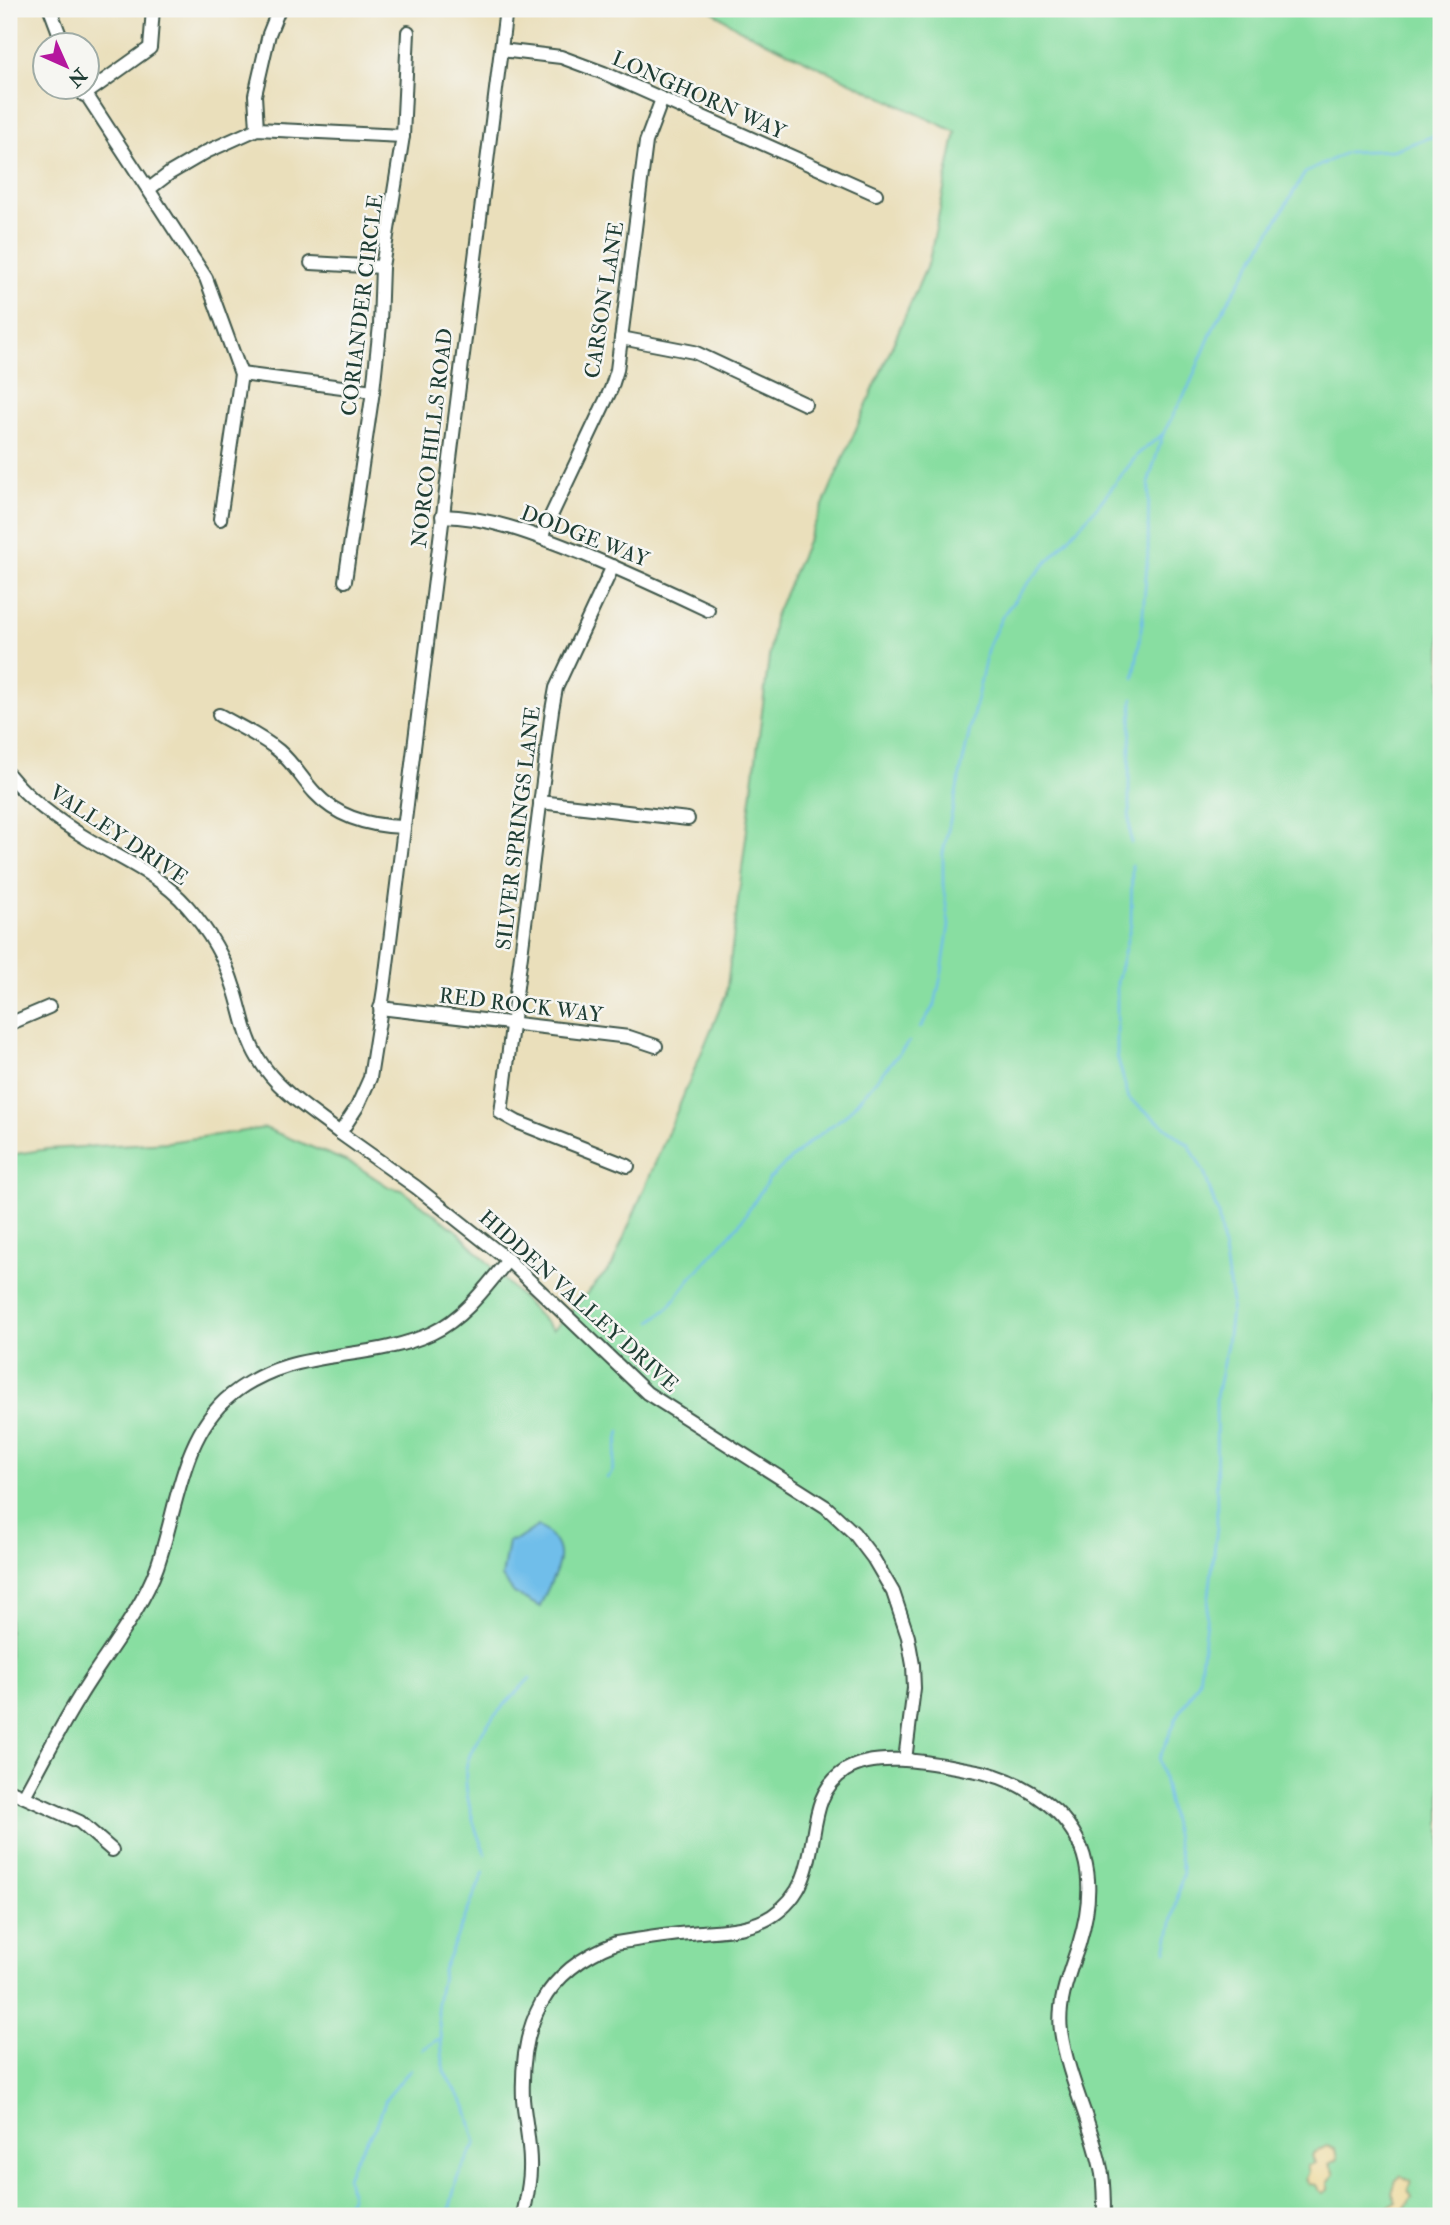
<svg xmlns="http://www.w3.org/2000/svg" width="1450" height="2225" viewBox="0 0 1450 2225" font-family="'IM FELL Double Pica',serif">
	<style>
		.green { fill: #88dea1; stroke: #548e6a; stroke-width: 2 }
		.sand { fill: #eeda9e; stroke: #868c69; stroke-width: 2 }
		.water { fill: #70beea; stroke: #487e8f; stroke-width: 2 }
		.lines { fill: none; stroke-linecap: round; stroke-linejoin: round }
		.stream { stroke: #70beea; stroke-width: 2.5 }
		.minor-casing { stroke: #3d5548; stroke-width: 16 }
		.minor { stroke: #fff; stroke-width: 12 }
		.labels { text-anchor: middle; stroke-width: 5; stroke-linejoin: round; paint-order: stroke }
		.street-label { font-size: 21px; fill: #1f3d34; stroke: #f6f6f2 }
	</style>
	<rect width="100%" height="100%" fill="#f6f6f2"/>
	<filter id="ink" filterUnits="userSpaceOnUse"><feTurbulence type="fractalNoise" baseFrequency=".0143" numOctaves="2"/><feDisplacementMap in="SourceGraphic" scale="14" xChannelSelector="R" yChannelSelector="G"/><feConvolveMatrix kernelMatrix="1 2 1 2 8 2 1 2 1" color-interpolation-filters="sRGB"/></filter>
	<filter id="wash" filterUnits="userSpaceOnUse"><feTurbulence type="fractalNoise" baseFrequency=".00686" numOctaves="4" result="noise"/><feDisplacementMap in="SourceGraphic" scale="28" xChannelSelector="R" yChannelSelector="G"/><feGaussianBlur stdDeviation="1.57" result="paint"/><feColorMatrix in="noise" values="0 0 0 0 0 0 0 0 0 0 0 0 0 0 0 0 0 1.4 0 .05"/><feComposite in="paint" operator="in"/></filter>
	<g filter="url(#wash)">
		<rect width="100%" height="100%" fill="#eadfbb"/>
		<path class="green" d="M709,9H1441V2216H9V1155L48,1149L168,1142L265,1128L355,1165L389,1187L402,1190L458,1232L553,1330L612,1266L726,994L774,618L929,261L956,132L739,29Z"/>
		<g class="sand">
			<path d="M1327,2146L1335,2149L1337,2159L1329,2164L1335,2174L1328,2182V2190L1323,2193L1319,2191L1316,2185L1309,2184L1306,2178L1309,2173L1307,2166L1315,2163L1312,2156L1314,2152Z"/>
			<path d="M1401,2176L1411,2181L1408,2190L1412,2197L1403,2211L1393,2213L1388,2207L1396,2202L1392,2193L1396,2180Z"/>
		</g>
		<path class="water" d="M538,1526C578,1551 551,1575 540,1607L514,1593L502,1577L508,1541L517,1540Z"/>
		<g class="lines">
			<g class="stream">
				<path d="M1134,678L1142,625L1148,552L1149,480L1163,434L1189,386L1216,322L1305,173L1347,152L1393,150L1434,136"/>
				<path d="M1131,843C1127,795 1129,746 1133,698"/>
				<path d="M1132,865L1131,924L1117,982V1056L1129,1099L1189,1145L1204,1172L1218,1214L1232,1302L1227,1344L1216,1397L1217,1527L1199,1681L1177,1717L1159,1759L1183,1872L1166,1951"/>
				<path d="M920,1028L935,1004L942,972L949,925L943,884V853L988,647L1003,615L1029,582L1096,508L1138,454L1163,434"/>
				<path d="M652,1321L670,1306L690,1279L740,1223L769,1179L807,1144L846,1115L909,1042"/>
				<path d="M607,1478L612,1472L620,1431"/>
				<path d="M486,1854C475,1833 460,1783 468,1760C479,1727 508,1702 530,1678"/>
				<path d="M423,2049L440,2038"/>
				<path d="M340,2216L351,2197L347,2177L353,2162L377,2124L386,2099L411,2069"/>
				<path d="M448,2216L457,2178L476,2143L466,2106L444,2072L437,2003L443,1970L484,1872"/>
			</g>
		</g>
	</g>
	<g filter="url(#ink)">
		<g class="lines">
			<g class="minor-casing">
				<g id="minor">
					<path d="M50,9L64,46"/>
					<path d="M506,9L384,989L370,1078L357,1107L340,1133L416,1187L508,1260L647,1393L826,1507L854,1533L873,1558L893,1592L908,1637L913,1665L914,1688L905,1760"/>
					<path d="M501,50L561,57L604,73L876,194"/>
					<path d="M82,88L206,278L241,374L220,519"/>
					<path d="M84,95L150,48L153,9"/>
					<path d="M257,129L255,95L269,34L279,9"/>
					<path d="M149,189L170,173L206,152L257,129L403,136"/>
					<path d="M311,263L382,267"/>
					<path d="M621,338L694,352L805,404"/>
					<path d="M241,374L373,391"/>
					<path d="M442,516C492,517 535,535 581,553C624,571 666,590 708,610"/>
					<path d="M541,537L611,389L617,370L646,142L662,99"/>
					<path d="M613,566L556,688L552,710L501,1113L517,1122L628,1166"/>
					<path d="M345,581L373,391L380,325L382,267L403,136L408,32"/>
					<path d="M219,715C240,727 261,736 279,751C294,764 302,779 315,793C338,818 370,826 403,827"/>
					<path d="M9,775C31,802 61,823 91,841C125,861 161,876 187,906C208,930 225,958 234,988C242,1012 245,1037 258,1058C278,1091 310,1110 340,1133"/>
					<path d="M540,802L688,819"/>
					<path d="M380,1008L629,1037L656,1046"/>
					<path d="M9,1024L49,1007"/>
					<path d="M9,1790L80,1822L112,1850"/>
					<path d="M24,1796C42,1764 58,1731 78,1699C102,1658 141,1612 157,1567C177,1511 181,1435 231,1395C293,1345 365,1364 432,1333C464,1318 486,1287 508,1260"/>
					<path d="M523,2216C526,2200 530,2185 530,2169C531,2146 525,2122 523,2099C520,2025 543,1971 616,1943C641,1939 665,1935 690,1933C717,1930 749,1931 772,1916C833,1876 794,1803 846,1770C878,1751 932,1763 966,1769C1000,1774 1031,1788 1056,1811C1094,1848 1094,1895 1079,1944C1070,1971 1057,2002 1061,2031C1068,2080 1093,2125 1102,2174C1104,2188 1104,2202 1104,2216"/>
				</g>
			</g>
			<use href="#minor" class="minor"/>
		</g>
	</g>
	<g class="labels">
		<g class="street-label">
			<text transform="translate(699 95) rotate(24)" y="7">LONGHORN WAY</text>
			<text transform="translate(604 300) rotate(-81)" y="7">CARSON LANE</text>
			<text transform="translate(362 305) rotate(-83)" y="7">CORIANDER CIRCLE</text>
			<text transform="translate(432 438) rotate(-83)" y="7">NORCO HILLS ROAD</text>
			<text transform="translate(585 536) rotate(21)" y="7">DODGE WAY</text>
			<text transform="translate(518 828) rotate(-83)" y="7">SILVER SPRINGS LANE</text>
			<text transform="translate(119 835) rotate(34)" y="7">VALLEY DRIVE</text>
			<text transform="translate(521 1005) rotate(7)" y="7">RED ROCK WAY</text>
			<text transform="translate(579 1301) rotate(42)" y="7">HIDDEN VALLEY DRIVE</text>
		</g>
	</g>
	<rect width="1450" height="2225" fill="none" stroke="#f6f6f2" stroke-width="35"/>
	<g transform="translate(66 66) rotate(135)"><circle r="33" fill="#f6f6f2" stroke="#a0aca6" stroke-width="2"/>
	<path d="M0-5L12 26L0 18L-12 26Z" fill="#b5179e"/>
	<text y="-10" font-size="19" font-weight="bold" text-anchor="middle" fill="#1f3d34">N</text>
	</g>
</svg>
